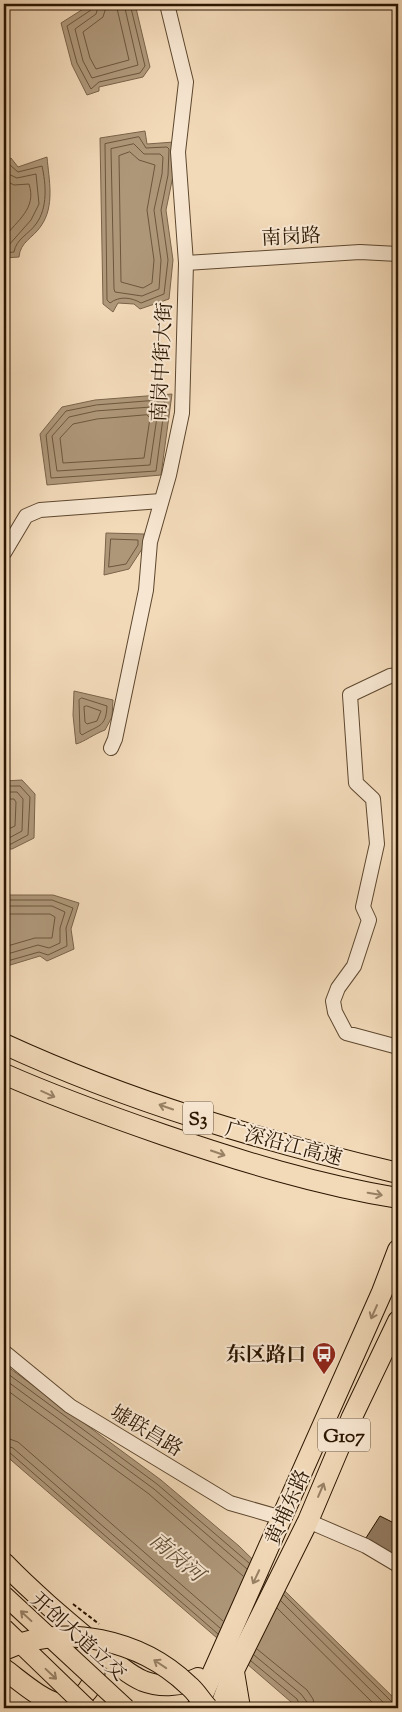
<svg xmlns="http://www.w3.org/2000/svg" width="402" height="1712" viewBox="0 0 402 1712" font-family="'Sorts Mill Goudy','Noto Serif SC',serif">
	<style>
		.water { fill: #ae9779; stroke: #7a6349 }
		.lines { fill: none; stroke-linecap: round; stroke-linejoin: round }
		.shore { stroke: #6c563c; stroke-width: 1 }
		.building { fill: #927b60; stroke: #2b1600 }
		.minor-casing { stroke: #5d472e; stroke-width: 16 }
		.highway-casing { stroke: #2b1600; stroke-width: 22 }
		.path { stroke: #2b1600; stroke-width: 2; stroke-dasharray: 4 2.5; stroke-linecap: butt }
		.minor { stroke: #f7e6d1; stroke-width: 14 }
		.highway { stroke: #f2d9b8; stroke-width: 20 }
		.major-bridge-casing { stroke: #2b1600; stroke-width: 20; stroke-linecap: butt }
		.highway-bridge-casing { stroke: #2b1600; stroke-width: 22; stroke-linecap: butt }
		.major-bridge { stroke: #f2d9b8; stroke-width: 18 }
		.highway-bridge { stroke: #f2d9b8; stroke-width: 20 }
		.oneway { stroke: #988165 }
		.labels { text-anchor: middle; stroke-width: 4; stroke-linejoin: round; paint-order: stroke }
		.shield { fill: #f7e6d1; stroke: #68543f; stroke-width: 1 }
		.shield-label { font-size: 19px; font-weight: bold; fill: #2b1600 }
		.street-label { font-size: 20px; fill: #2b1600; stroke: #f7e6d1 }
		.poi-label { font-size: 20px; font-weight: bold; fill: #2b1600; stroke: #f7e6d1; text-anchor: end }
		.water-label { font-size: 21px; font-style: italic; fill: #5f4a30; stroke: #f7e6d1 }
	</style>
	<rect width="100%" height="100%" fill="#f2d9b8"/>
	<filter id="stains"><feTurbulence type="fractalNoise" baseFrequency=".004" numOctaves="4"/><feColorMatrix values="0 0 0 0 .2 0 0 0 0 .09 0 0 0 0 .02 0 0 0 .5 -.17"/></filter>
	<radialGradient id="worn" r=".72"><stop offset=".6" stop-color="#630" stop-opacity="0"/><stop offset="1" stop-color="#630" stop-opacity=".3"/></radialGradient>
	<g class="water">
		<path d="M103,4H135L150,67L143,77L99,87V91L87,95L72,65L61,23L88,6Z"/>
		<path d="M145,131L147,144L174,142L173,176L166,210L173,260L169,299L140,309L134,304L118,303L113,312L103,304L100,138Z"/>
		<path d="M47,157C49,180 55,206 41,226C33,238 20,242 19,257L4,258V162L11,158L18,167Z"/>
		<path d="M172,394L161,475L47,485L40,434L62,407L95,400Z"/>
		<path d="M106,533L144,534V546L129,569L104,575Z"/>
		<path d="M74,691L113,700L112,717L105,730C94,734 84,742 76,744L73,715Z"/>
		<path d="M22,780L35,794L34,838L12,849H4V781Z"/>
		<path d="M4,895H53L79,903L71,929L74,949L47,961L40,956L7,966L4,977Z"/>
		<path d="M4,1364L161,1480L239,1546L398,1702V1708H298L4,1454Z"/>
	</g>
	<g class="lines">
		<g class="shore">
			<path d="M93,4L91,10L67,26L77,63L91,89L99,82L140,73L145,66L130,4"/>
			<path d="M99,4L96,14L75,29L83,61L92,78L138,65L124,4"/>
			<path d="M107,4L103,17L83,32L90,58L96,69L129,60L116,4"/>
			<path d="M139,137L146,148L167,147L169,149L168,175L161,210L168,260L164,294L141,303C131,297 119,296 110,303L107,300L105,144Z"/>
			<path d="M134,144L144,154H160L163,157L162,174L154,210L161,260L159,289L142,296L115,292L114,289L111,149Z"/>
			<path d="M130,152L139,160L155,165L147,210L154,260L152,283L143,288L121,282L119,156Z"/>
			<path d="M4,166L10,165L18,172L42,166C46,184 48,208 36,224C29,234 16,239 14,252L4,253"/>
			<path d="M4,172L17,178L36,174L39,204L31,220L8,246L4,247"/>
			<path d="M4,180L14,185L29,184C37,209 17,220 4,238"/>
			<path d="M163,400L165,403L156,471L51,478L46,435L66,411L96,405Z"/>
			<path d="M156,407L158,410L150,465L57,471L52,436L69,417L96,411Z"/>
			<path d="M147,415L150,418L144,458L63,463L60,438L73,424L97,419Z"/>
			<path d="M111,539L138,540V545L126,564L109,567Z"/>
			<path d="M82,698L107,706C106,728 98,725 82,735L80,733L79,700Z"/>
			<path d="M87,706L101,711L97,721L87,724L85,722L84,707Z"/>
			<path d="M4,786H20L30,797L28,835L11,844L4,845"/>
			<path d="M4,792H17L23,799L22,831L9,838H4"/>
			<path d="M4,799H14L16,802L15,826L4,831"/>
			<path d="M4,900H52L73,908L66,928L67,946L48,955L39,952L4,962"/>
			<path d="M4,906H52L65,912L60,928V943L49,948L38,945L4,955"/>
			<path d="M4,914H50L55,917L52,938H35L4,947"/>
			<path d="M4,1371L157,1484L249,1563"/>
			<path d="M4,1379L154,1489L247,1569"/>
			<path d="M4,1388L149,1494L243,1576"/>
			<path d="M4,1437L18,1442L223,1621"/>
			<path d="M4,1445L13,1448L220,1628"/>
			<path d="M4,1451L9,1452L218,1634"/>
			<path d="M284,1595L393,1703L398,1705"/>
			<path d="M281,1601L389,1708"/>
			<path d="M277,1608L378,1708"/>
			<path d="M257,1649L307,1690L313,1699L315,1708"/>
			<path d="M254,1655L301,1694L307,1702L308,1708"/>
			<path d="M251,1661L297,1699L301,1708"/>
		</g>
	</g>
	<path class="building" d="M380,1516L398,1525V1561L364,1541Z"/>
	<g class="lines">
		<g class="minor-casing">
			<g id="minor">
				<path d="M186,263L360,252L398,254"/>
				<path d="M4,553L26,516L40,510L161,501"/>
				<path d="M398,675L390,676L350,695L356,783L373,799L377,844L363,907L369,920L354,966L338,988L333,1001L335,1012L346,1033L398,1047"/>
				<path d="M111,748L115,739L146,590L150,542L169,475L182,413L186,263L178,152L186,82L167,4"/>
				<path d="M4,1352L70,1406L230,1503L282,1518"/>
				<path d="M308,1521L366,1546L398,1565"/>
			</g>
		</g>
		<g class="highway-casing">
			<g id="highway">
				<path d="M4,1044C130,1102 263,1141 398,1173"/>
				<path d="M4,1074C56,1097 109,1116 164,1135C240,1161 318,1185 398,1198"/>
				<path d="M4,1563C32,1592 63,1618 94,1644C109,1657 125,1673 143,1681C161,1688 182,1686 198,1678"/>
				<path d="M4,1669C18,1679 42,1701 60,1704C67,1705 76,1702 81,1697C101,1681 97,1657 82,1639"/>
				<path d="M234,1672L240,1708"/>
				<path d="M197,1708L382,1292L398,1250"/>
				<path d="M220,1708L234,1670L308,1521L352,1417L398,1321"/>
			</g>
		</g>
		<path class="path" d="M73,1604L99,1624"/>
		<use href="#minor" class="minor"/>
		<use href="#highway" class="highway"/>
		<g class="major-bridge-casing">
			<g id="major-bridge">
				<path d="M4,1595L126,1708"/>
				<path d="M4,1628L87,1708"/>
			</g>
		</g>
		<g class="highway-bridge-casing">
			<path id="highway-bridge" d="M4,1650C64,1622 141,1640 188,1685C196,1691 201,1701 208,1708"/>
		</g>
		<use href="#major-bridge" class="major-bridge"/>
		<use href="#highway-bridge" class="highway-bridge"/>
	</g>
	<defs><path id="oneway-shaft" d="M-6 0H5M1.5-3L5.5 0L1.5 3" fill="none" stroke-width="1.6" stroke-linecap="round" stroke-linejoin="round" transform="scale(1.25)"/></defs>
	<g class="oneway">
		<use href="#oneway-shaft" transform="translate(48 1094) rotate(24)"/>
		<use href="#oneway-shaft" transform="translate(166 1107) rotate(-161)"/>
		<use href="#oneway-shaft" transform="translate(218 1153) rotate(19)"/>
		<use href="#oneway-shaft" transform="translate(375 1194) rotate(10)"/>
		<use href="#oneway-shaft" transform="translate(374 1312) rotate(114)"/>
		<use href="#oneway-shaft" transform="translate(321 1490) rotate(-67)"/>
		<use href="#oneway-shaft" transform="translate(256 1577) rotate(115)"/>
		<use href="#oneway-shaft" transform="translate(26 1616) rotate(-137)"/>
		<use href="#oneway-shaft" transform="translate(160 1664) rotate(-146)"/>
		<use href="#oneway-shaft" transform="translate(51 1674) rotate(43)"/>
	</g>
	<defs>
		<g id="bus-pin" transform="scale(1.25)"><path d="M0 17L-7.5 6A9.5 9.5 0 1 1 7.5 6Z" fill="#8f2418" stroke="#f7e6d1"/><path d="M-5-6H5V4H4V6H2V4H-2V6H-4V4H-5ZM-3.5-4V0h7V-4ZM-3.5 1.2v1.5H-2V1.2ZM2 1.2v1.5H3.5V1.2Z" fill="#fff"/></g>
	</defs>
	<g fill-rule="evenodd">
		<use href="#bus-pin" x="324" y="1354"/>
	</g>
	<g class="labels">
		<g class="shield">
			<rect x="183" y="1101.5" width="30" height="33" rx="4"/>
			<rect x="318" y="1418.5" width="52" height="33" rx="4"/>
		</g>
		<g class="shield-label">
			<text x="198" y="1125">S3</text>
			<text x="344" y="1442">G107</text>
		</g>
		<g class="street-label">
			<text transform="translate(291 236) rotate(-3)" y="7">南岗路</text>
			<text transform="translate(161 362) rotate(-87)" y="7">南岗中街大街</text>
			<text transform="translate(284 1143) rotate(15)" y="7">广深沿江高速</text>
			<text transform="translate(147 1430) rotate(31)" y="7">墟联昌路</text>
			<text transform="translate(287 1507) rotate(-66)" y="7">黄埔东路</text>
			<text transform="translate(79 1636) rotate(42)" y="7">开创大道立交</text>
		</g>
		<g class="poi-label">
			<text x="306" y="1361">东区路口</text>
		</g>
		<g class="water-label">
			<text transform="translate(177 1557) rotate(40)" y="7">南岗河</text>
		</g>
	</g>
	<rect width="402" height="1712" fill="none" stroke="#f2d9b8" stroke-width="20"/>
	<rect x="5" y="5" width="392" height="1702" fill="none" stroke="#2b1600" stroke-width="2.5"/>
	<rect x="10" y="10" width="382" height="1692" fill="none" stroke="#2b1600"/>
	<rect width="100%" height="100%" filter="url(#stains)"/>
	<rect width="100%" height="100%" fill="url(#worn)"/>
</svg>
